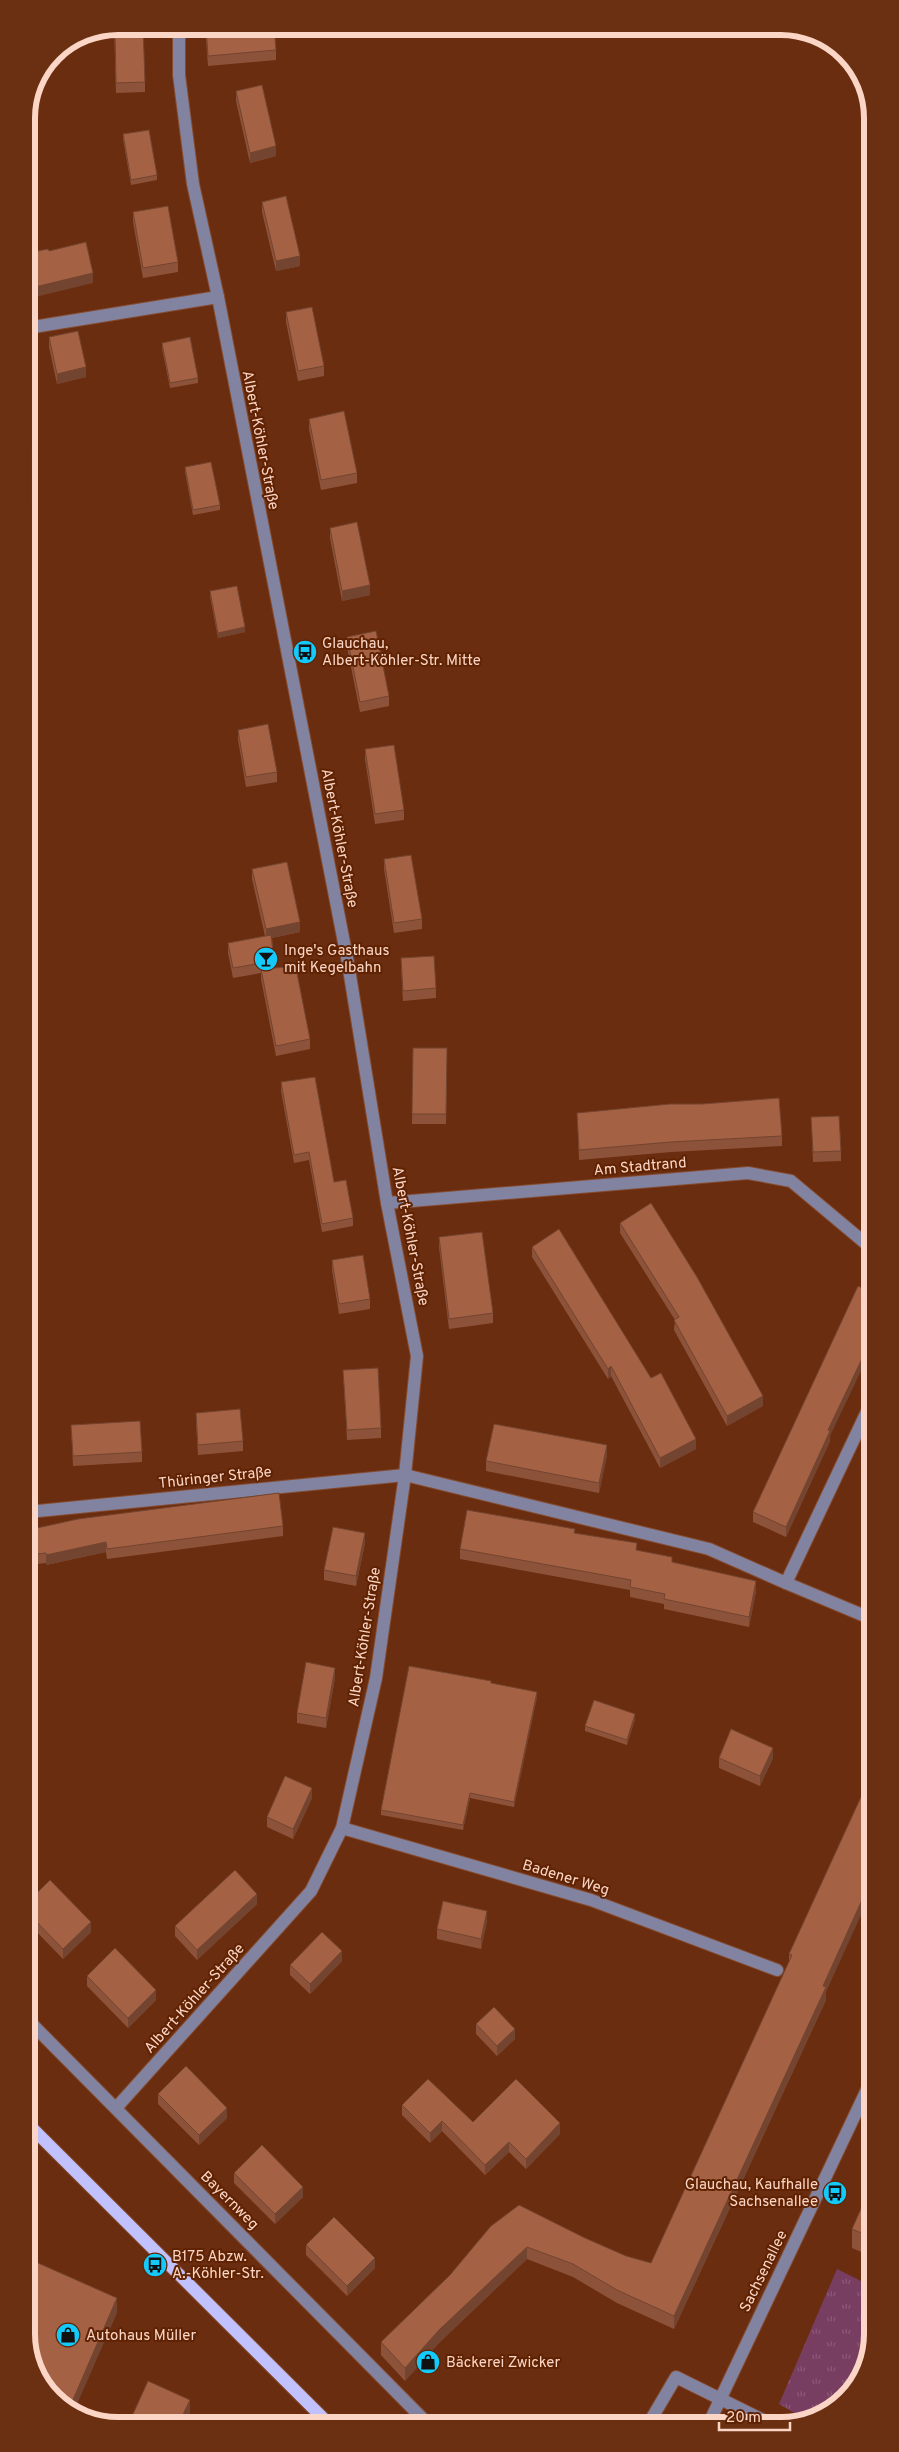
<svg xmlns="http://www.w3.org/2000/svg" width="899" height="2452" viewBox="0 0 899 2452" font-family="Overpass,sans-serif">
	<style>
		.grass { fill: url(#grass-tufts) }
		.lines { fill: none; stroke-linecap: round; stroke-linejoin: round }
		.minor-casing { stroke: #854b30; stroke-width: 14 }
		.major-casing { stroke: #854b30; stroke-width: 14 }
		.minor { stroke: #8283a0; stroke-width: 12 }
		.major { stroke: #c1c2fd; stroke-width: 12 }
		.wall { fill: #8d533a }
		.shaded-wall { fill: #734430 }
		.building { fill: #a46144; stroke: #734430 }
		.labels { text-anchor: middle; stroke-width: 4; stroke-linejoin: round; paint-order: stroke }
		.street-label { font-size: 15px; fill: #fbd5c5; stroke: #5f2202 }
		.poi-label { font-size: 15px; fill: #fbd5c5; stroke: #5f2202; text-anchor: start }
		.rim { fill: none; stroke: #fbd5c5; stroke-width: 6 }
	</style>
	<defs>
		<pattern id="grass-tufts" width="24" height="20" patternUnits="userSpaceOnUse" patternTransform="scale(1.25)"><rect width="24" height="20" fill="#783e62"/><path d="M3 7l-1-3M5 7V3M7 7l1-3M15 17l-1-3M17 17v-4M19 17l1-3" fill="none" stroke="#8c5977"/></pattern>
	</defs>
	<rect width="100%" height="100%" fill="#6b2d0f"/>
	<path class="grass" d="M837,2269L873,2287V2334L854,2390L805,2423H801L803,2418L779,2404Z"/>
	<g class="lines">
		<g class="minor-casing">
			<g id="minor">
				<path d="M27,328L218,297"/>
				<path d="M387,1203L748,1173L791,1181L871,1248"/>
				<path d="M28,1512L405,1475L709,1549L786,1583L871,1403"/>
				<path d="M786,1583L872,1619"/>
				<path d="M342,1828L591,1900L777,1970"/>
				<path d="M29,2021L428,2424"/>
				<path d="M116,2108L311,1891L342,1828L376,1678L405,1475L417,1356L387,1203L348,963L218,297L193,184L179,75V26"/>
				<path d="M649,2423L676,2377L769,2423"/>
				<path d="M709,2423L872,2079"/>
			</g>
		</g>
		<g class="major-casing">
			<path id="major" d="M29,2125L330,2425"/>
		</g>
		<use href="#minor" class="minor"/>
		<use href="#major" class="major"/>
	</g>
	<g class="wall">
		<path d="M205,26H232V28L276,50V60L208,66Z"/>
		<path d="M114,27L145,82V92L116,93Z"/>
		<path d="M236,91L276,156L250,163L236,101Z"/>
		<path d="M123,134L157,175V180L131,185L123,139Z"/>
		<path d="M262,202L300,266L276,271L262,212Z"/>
		<path d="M133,212L178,262V272L143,278L133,222Z"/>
		<path d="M286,312L324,366V376L298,381L286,322Z"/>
		<path d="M49,337L86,377L57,384L49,347Z"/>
		<path d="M162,343L198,378V383L170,388L162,348Z"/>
		<path d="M309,419L357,473V483L321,490L309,429Z"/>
		<path d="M185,467L220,505V510L193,515L185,472Z"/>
		<path d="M330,528L370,595L342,601L330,538Z"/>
		<path d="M210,591L245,632L218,638L210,596Z"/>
		<path d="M347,637L389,696V706L360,712L347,647Z"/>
		<path d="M238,730L277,772V782L246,787L238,740Z"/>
		<path d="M365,749L404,810V820L375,824L365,759Z"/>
		<path d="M384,859L422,919V929L394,933L384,869Z"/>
		<path d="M252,869L300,932L272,938L274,961V968L289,974L310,1039V1049L276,1056L261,979V973L233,978L228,953V943L265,936L252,879Z"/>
		<path d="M401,958L436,988V998L403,1001L401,968Z"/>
		<path d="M413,1048H447L446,1124H412Z"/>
		<path d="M281,1082L353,1218V1226L322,1232L309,1160L294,1163L281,1091Z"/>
		<path d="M577,1113L782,1136V1146L671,1152L579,1160Z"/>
		<path d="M811,1117L841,1151V1161L813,1162Z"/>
		<path d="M620,1223L763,1406L727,1426L674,1330L675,1320L620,1233Z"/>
		<path d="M439,1237L493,1313V1323L449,1329L439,1247Z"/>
		<path d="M532,1247L651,1378L696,1449L660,1468L611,1376L608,1379L532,1257Z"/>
		<path d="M332,1260L370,1299V1309L339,1314L332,1270Z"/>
		<path d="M343,1370L381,1428V1438L347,1440Z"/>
		<path d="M196,1413L243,1441V1451L198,1455L196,1423Z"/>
		<path d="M71,1425L142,1452V1462L73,1466Z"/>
		<path d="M830,1436V1441L786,1537L753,1522V1512Z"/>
		<path d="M28,1442L30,1460V1470H28Z"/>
		<path d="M607,1455L599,1493L486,1471V1461Z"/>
		<path d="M283,1526V1536L107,1559L106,1552L46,1565V1563L28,1565V1530Z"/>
		<path d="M575,1533L637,1550L756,1591L749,1627L664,1609V1604L630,1597V1590L460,1559V1549Z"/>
		<path d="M365,1543L356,1586L324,1580V1570Z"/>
		<path d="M335,1678L326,1728L297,1723V1713Z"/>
		<path d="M491,1683L537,1697L514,1807L470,1798L463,1830L381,1815V1810Z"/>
		<path d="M635,1719L627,1745L585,1731V1726Z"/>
		<path d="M719,1758H773L760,1786L719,1768Z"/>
		<path d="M872,1773L826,1992V2000L674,2329L617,2303L573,2277L527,2259L439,2343L405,2381L381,2355V2342L450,2275L491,2226L585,2238L626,2256L651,2263L789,1963V1954Z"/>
		<path d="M312,1798L293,1839L267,1827V1817Z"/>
		<path d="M29,1901L91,1932L63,1959L29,1924Z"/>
		<path d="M257,1904L197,1960L175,1936V1926Z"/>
		<path d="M487,1921L481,1949L437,1939V1929Z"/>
		<path d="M342,1961L310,1994L290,1975V1965Z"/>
		<path d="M87,1976L156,2000L128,2028L87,1986Z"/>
		<path d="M476,2024L515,2039L497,2056L476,2034Z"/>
		<path d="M158,2094L227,2118L199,2145L158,2104Z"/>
		<path d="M402,2105L473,2122L560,2134L526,2169L509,2152L485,2175L442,2131L430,2143L402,2115Z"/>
		<path d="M234,2173L303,2197L275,2224L234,2183Z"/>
		<path d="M873,2182V2257L852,2248V2229Z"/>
		<path d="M306,2245L375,2268L347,2296L306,2255Z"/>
	</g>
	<g class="shaded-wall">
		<path d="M276,146V156L250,163V153Z"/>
		<path d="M300,256V266L276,271V261Z"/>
		<path d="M93,273V283L27,299V289Z"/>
		<path d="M86,367V377L57,384V374Z"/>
		<path d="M370,585V595L342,601V591Z"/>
		<path d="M245,627V632L218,638V633Z"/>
		<path d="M300,922V932L266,939V929Z"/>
		<path d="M871,1340V1350L830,1436V1441L786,1537V1527L828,1430Z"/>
		<path d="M611,1366V1376L608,1379V1369Z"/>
		<path d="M763,1396V1406L727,1426V1416Z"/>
		<path d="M696,1439V1449L660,1468V1458Z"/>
		<path d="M607,1445V1455L599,1493V1483Z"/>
		<path d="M365,1533V1543L356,1586V1576Z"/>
		<path d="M106,1542V1552L46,1565V1555Z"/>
		<path d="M756,1581V1591L749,1627V1617Z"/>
		<path d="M335,1668V1678L326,1728V1718Z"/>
		<path d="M537,1692V1697L514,1807V1802Z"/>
		<path d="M635,1714V1719L627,1745V1740Z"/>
		<path d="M773,1748V1758L760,1786V1776Z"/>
		<path d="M312,1788V1798L293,1839V1829Z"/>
		<path d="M470,1793V1798L463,1830V1825Z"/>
		<path d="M872,1878V1891L826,1992V2000L674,2329V2316L823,1986Z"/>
		<path d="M257,1894V1904L197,1960V1950Z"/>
		<path d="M487,1911V1921L481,1949V1939Z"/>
		<path d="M91,1922V1932L63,1959V1949Z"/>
		<path d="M342,1951V1961L310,1994V1984Z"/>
		<path d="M156,1990V2000L128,2028V2018Z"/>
		<path d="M515,2029V2039L497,2056V2046Z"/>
		<path d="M227,2108V2118L199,2145V2135Z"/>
		<path d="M442,2121V2131L430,2143V2133Z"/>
		<path d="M560,2123V2134L526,2169V2159Z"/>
		<path d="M509,2142V2152L485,2175V2165Z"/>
		<path d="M303,2187V2197L275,2224V2214Z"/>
		<path d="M527,2247V2259L439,2343L405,2381V2368L439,2330Z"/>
		<path d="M375,2258V2268L347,2296V2286Z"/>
		<path d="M117,2298V2313L74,2411L69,2409Z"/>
		<path d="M190,2400V2414L185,2425H178Z"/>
	</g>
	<g class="building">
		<path d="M118,26H143L145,82L116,83L115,27Z"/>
		<path d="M206,26H232V28L247,26H274L276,50L208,56Z"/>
		<path d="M262,85L276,146L250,153L236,91Z"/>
		<path d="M149,130L157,175L131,180L123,134Z"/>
		<path d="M286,196L300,256L276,261L262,202Z"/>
		<path d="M168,206L178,262L143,268L133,212Z"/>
		<path d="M86,242L93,273L27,289V253L48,249L49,251Z"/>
		<path d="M312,307L324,366L298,371L286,312Z"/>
		<path d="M78,331L86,367L57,374L49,337Z"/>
		<path d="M190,337L198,378L170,383L162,343Z"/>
		<path d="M344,411L357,473L321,480L309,419Z"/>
		<path d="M211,462L220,505L193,510L185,467Z"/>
		<path d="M357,522L370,585L342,591L330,528Z"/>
		<path d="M237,586L245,627L218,633L210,591Z"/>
		<path d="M376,631L389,696L360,702L347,637Z"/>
		<path d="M268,724L277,772L246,777L238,730Z"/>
		<path d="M394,745L404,810L375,814L365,749Z"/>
		<path d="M411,855L422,919L394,923L384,859Z"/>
		<path d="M287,862L300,922L266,929L252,869Z"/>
		<path d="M271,935L274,961L233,968L228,943Z"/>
		<path d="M434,956L436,988L403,991L401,958Z"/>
		<path d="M287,967L289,974L297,973L310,1039L276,1046L261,969Z"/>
		<path d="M413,1048H447L446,1114H412Z"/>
		<path d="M315,1077L334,1182L346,1180L353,1218L322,1224L309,1152L294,1155L281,1082Z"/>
		<path d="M779,1098L782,1136L671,1142L579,1150L577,1113L670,1104H702Z"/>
		<path d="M839,1116L841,1151L813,1152L811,1117Z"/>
		<path d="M651,1203L697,1277L763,1396L727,1416L674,1320L679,1317L620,1223Z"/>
		<path d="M559,1229L651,1378L661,1373L696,1439L660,1458L611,1366L608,1369L532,1247Z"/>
		<path d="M482,1232L493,1313L449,1319L439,1237Z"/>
		<path d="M363,1255L370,1299L339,1304L332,1260Z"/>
		<path d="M858,1286L871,1292V1340L828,1430L830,1431L786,1527L753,1512Z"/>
		<path d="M378,1368L381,1428L347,1430L343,1370Z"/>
		<path d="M240,1409L243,1441L198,1445L196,1413Z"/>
		<path d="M140,1421L142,1452L73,1456L71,1425Z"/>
		<path d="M494,1424L607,1445L599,1483L486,1461Z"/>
		<path d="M28,1442L30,1460H28Z"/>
		<path d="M279,1493L283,1526L107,1549L106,1542L46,1555V1553L28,1555V1530L78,1519Z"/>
		<path d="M467,1510L575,1529L574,1533L637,1543L636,1550L672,1557V1562L756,1581L749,1617L664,1599L665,1594L630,1587L631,1580L460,1549Z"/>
		<path d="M333,1527L365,1533L356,1576L324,1570Z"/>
		<path d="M306,1662L335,1668L326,1718L297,1713Z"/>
		<path d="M409,1666L491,1681V1683L537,1692L514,1802L470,1793L463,1825L381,1810Z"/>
		<path d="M594,1700L635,1714L627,1740L585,1726Z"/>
		<path d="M731,1729L773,1748L760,1776L719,1758Z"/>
		<path d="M872,1773V1878L823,1986L826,1987L674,2316L617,2290L573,2264L527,2247L439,2330L405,2368L381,2342L450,2275L491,2226L519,2205L585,2238L626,2256L651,2263L792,1955L789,1954Z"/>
		<path d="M285,1776L312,1788L293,1829L267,1817Z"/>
		<path d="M235,1870L257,1894L197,1950L175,1926Z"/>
		<path d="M50,1880L91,1922L63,1949L29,1914V1901Z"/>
		<path d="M443,1901L487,1911L481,1939L437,1929Z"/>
		<path d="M322,1932L342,1951L310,1984L290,1965Z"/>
		<path d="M115,1948L156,1990L128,2018L87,1976Z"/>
		<path d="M494,2007L515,2029L497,2046L476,2024Z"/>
		<path d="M186,2066L227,2108L199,2135L158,2094Z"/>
		<path d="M428,2079L473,2122L516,2079L560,2123L526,2159L509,2142L485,2165L442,2121L430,2133L402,2105Z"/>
		<path d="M262,2145L303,2187L275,2214L234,2173Z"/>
		<path d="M873,2182V2238L852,2229Z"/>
		<path d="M334,2217L375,2258L347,2286L306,2245Z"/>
		<path d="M29,2259L117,2298L69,2409L62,2407L29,2358Z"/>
		<path d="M148,2381L190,2400L178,2425L173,2423L172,2425H128Z"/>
	</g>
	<defs>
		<g id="bus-disc" transform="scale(1.25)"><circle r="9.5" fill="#13cafb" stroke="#5f2202"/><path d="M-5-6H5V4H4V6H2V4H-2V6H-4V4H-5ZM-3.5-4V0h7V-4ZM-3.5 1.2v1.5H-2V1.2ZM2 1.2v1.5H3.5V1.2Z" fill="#111"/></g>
		<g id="bar-disc" transform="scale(1.25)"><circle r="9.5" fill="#13cafb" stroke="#5f2202"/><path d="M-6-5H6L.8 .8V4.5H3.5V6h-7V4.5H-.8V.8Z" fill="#111"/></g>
		<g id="shop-disc" transform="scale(1.25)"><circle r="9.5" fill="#13cafb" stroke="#5f2202"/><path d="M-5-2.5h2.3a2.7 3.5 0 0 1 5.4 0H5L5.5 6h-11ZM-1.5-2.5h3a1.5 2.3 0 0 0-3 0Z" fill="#111"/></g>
	</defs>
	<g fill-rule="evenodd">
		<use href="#bus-disc" x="305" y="652"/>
		<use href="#bar-disc" x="266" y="959"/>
		<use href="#bus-disc" x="835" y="2193"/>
		<use href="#bus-disc" x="155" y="2265"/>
		<use href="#shop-disc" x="68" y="2335"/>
		<use href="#shop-disc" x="428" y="2362"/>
	</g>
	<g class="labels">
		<g class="street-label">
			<text transform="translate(261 440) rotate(79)" y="5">Albert-Köhler-Straße</text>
			<text transform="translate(340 838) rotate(79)" y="5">Albert-Köhler-Straße</text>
			<text transform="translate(640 1166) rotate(-5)" y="5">Am Stadtrand</text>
			<text transform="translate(411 1236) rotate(79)" y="5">Albert-Köhler-Straße</text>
			<text transform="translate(215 1477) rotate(-6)" y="5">Thüringer Straße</text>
			<text transform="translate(364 1637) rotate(-81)" y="5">Albert-Köhler-Straße</text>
			<text transform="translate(566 1877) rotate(17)" y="5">Badener Weg</text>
			<text transform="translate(194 1998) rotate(-48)" y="5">Albert-Köhler-Straße</text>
			<text transform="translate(230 2200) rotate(45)" y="5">Bayernweg</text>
			<text transform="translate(763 2271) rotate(-64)" y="5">Sachsenallee</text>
		</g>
		<g class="poi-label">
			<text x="322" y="648">Glauchau,<tspan x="322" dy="17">Albert-Köhler-Str. Mitte</tspan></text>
			<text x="284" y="955">Inge's Gasthaus<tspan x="284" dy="17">mit Kegelbahn</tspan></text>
			<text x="818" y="2189" text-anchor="end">Glauchau, Kaufhalle<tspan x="818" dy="17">Sachsenallee</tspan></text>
			<text x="172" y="2261">B175 Abzw.<tspan x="172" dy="17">A.-Köhler-Str.</tspan></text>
			<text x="86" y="2340">Autohaus Müller</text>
			<text x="446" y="2367">Bäckerei Zwicker</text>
		</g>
	</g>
	<path d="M0 0H899V2452H0ZM118 35H781A83 83 0 0 1 864 118V2334A83 83 0 0 1 781 2417H118A83 83 0 0 1 35 2334V118A83 83 0 0 1 118 35Z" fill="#6b3012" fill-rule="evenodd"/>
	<path class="rim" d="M118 35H781A83 83 0 0 1 864 118V2334A83 83 0 0 1 781 2417H118A83 83 0 0 1 35 2334V118A83 83 0 0 1 118 35Z"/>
	<path d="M719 2422v8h71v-8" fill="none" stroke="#fbd5c5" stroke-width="2.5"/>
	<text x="726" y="2422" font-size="15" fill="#fbd5c5" stroke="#5f2202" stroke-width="4" paint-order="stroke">20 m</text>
</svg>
